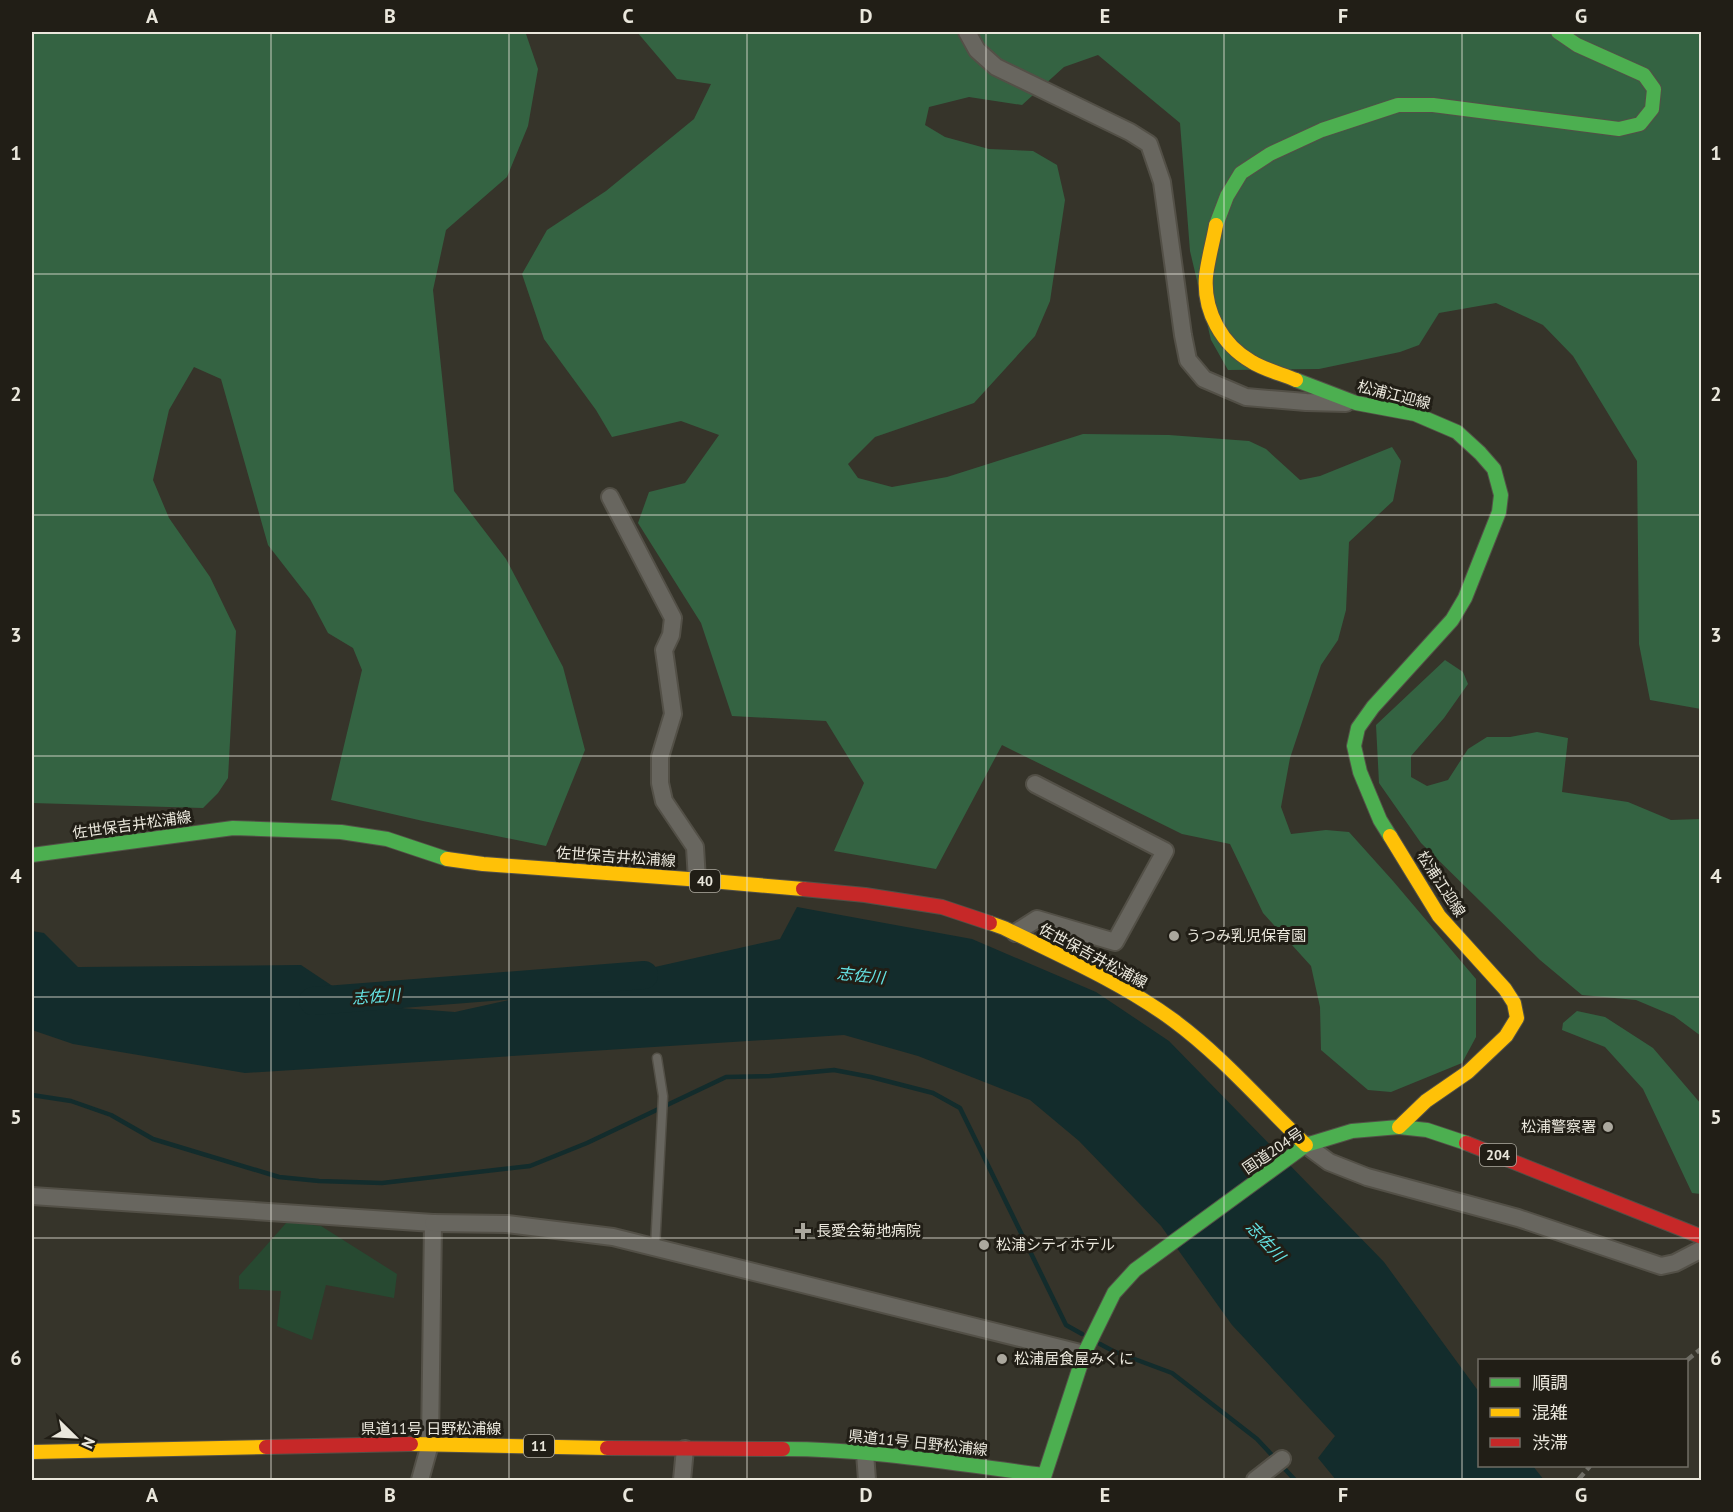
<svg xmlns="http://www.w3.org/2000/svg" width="1733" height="1512" viewBox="0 0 1733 1512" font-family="'PT Sans','Noto Sans JP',sans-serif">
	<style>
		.green { fill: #274931 }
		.forest { fill: #346342 }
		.water { fill: #132c2c }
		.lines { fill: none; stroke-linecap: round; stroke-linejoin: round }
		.stream { stroke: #132c2c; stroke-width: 4.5 }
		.river { stroke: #132c2c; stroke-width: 28 }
		.lane-casing { stroke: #535047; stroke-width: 11 }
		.street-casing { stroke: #535047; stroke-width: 20 }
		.fast-casing { stroke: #535047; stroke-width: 16 }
		.slow-casing { stroke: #535047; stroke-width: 16 }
		.jam-casing { stroke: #535047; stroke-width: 16 }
		.lane { stroke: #68665f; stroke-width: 8 }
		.street { stroke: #68665f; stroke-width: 16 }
		.fast { stroke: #4caf50; stroke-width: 14 }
		.slow { stroke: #ffc107; stroke-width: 14 }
		.jam { stroke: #c62828; stroke-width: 14 }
		.rail { stroke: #6f6e66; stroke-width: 4.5; stroke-dasharray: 9 4.5; stroke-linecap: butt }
		.grid { fill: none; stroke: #eae7dc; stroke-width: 1.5; stroke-opacity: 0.55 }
		.poi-dot { fill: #aba89e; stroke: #211e16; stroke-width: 2 }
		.labels { text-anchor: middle; stroke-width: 6; stroke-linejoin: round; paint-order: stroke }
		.shield { fill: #211e16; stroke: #aeaba1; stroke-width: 1.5 }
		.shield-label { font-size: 14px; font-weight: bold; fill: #eae7dc }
		.street-label { font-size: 15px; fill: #eae7dc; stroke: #211e16 }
		.poi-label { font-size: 15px; fill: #eae7dc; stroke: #211e16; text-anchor: start }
		.water-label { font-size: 16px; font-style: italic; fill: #65e4e5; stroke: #211e16 }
		.neatline { fill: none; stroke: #eae7dc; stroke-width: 2 }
		.grid-label { font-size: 20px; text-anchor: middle; font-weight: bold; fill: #eae7dc }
	</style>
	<rect width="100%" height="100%" fill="#36342a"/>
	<path class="green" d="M287,1222L321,1226L397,1274L394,1298L326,1285L312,1340L277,1326L281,1291L239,1289V1276Z"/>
	<g class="forest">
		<path d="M32,32H527L526,34L538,69L528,126L507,177L446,230L433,290L454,491L506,559L563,667L585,750L546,846L423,821L331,800L362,670L353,648L328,633L310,599L268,545L221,379L194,367L169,410L153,480L169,518L210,577L236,631L228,778L218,793L203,808L32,803Z"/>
		<path d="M637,32H1701V709L1650,700L1639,644L1637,461L1573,356L1543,325L1496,303L1439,313L1419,345L1400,352L1319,369L1228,370L1211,340L1190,251L1180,123L1098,55L1064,67L1022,105L969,97L929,107L925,125L945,137L989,149L1033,151L1057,165L1065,200L1050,301L1035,336L974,403L875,437L848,464L858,478L892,487L947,477L1083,434L1169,435L1249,441L1266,449L1300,480L1320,476L1392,447L1401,461L1393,501L1349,542L1346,610L1338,640L1321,665L1290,758L1281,807L1291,834L1326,830L1349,832L1393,881L1476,979V1037L1462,1063L1391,1092L1368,1090L1321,1050L1320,1007L1311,966L1263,913L1230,844L1182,834L1002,745L936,869L834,851L864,783L826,721L732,716L701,623L638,523L649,492L685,483L719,435L681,421L612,437L596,410L544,339L522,274L547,230L606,191L694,119L711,84L677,79Z"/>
		<path d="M1445,660L1463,672L1468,684L1444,718L1411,756V777L1427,786L1448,780L1468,749L1487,737H1510L1537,732L1568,738L1562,792L1628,802L1671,820L1701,819V1036L1674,1016L1636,1000L1582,995L1540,960L1421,843L1379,783L1376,725Z"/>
		<path d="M1577,1011L1605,1017L1653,1048L1701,1104V1194L1692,1193L1643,1089L1605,1047L1562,1030L1563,1023Z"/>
	</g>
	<path class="water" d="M797,907L972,939L1096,992L1169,1041L1384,1262L1479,1392L1480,1466H1533L1544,1480H1336L1318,1458L1335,1436L1232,1325L1161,1226L1079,1141L1030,1100L918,1056L844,1035L245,1073L73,1044L32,1030V931L44,933L78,967L301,965L361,1005L455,1012L780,939Z"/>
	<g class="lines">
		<g class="stream">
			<path d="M32,1095L71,1101L111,1115L153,1139L279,1177L319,1181L382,1183L530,1166L587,1143L726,1077L770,1076L834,1070L871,1077L933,1093L960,1108L1066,1325L1082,1334"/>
			<path d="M1100,1344L1113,1351L1172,1373L1257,1439L1295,1480"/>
		</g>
		<path class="river" d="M313,1001L644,975"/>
		<g class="lane-casing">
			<path id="lane" d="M655,1248L663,1096L657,1058"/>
		</g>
		<g class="street-casing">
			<g id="street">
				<path d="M967,32L977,50L996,67L1130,132L1149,144L1162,182L1183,335L1188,360L1204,379L1246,397L1306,402L1346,403"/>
				<path d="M610,497L673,618L671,635L664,650L673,714L660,757V783L664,801L695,847L697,880"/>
				<path d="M1015,933L1037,919L1115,942L1165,851L1035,784"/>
				<path d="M1306,1145L1329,1162L1367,1177L1518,1218L1661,1266L1675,1263L1702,1249"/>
				<path d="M32,1196L433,1223L430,1444L420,1480"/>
				<path d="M433,1223L507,1224L613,1237L1084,1354"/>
				<path d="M865,1453L867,1480"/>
				<path d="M682,1480L685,1449"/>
				<path d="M1255,1480L1282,1459"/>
			</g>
		</g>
		<g class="fast-casing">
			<g id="fast">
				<path d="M1216,225L1227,196L1241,173L1270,154L1322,130L1398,105H1433L1619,129L1640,124L1652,109L1654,89L1644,75L1577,45L1558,32"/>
				<path d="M1296,380L1356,403L1415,414L1457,432L1480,453L1494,469L1501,495L1499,512L1465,598L1452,620L1373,707L1358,728L1354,746L1360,772L1380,820L1390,836"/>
				<path d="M32,855L233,828L341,832L387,839L447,859"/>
				<path d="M783,1449C871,1449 958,1464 1044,1475"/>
				<path d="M1043,1480L1084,1354L1114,1293L1135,1270L1306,1145L1352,1131L1399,1127L1427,1130L1466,1143"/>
			</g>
		</g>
		<g class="slow-casing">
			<g id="slow">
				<path d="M1216,225C1213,242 1208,259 1206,276C1203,311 1222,345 1252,362C1265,370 1282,374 1296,380"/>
				<path d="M1390,836L1439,916L1505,989L1514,1003L1517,1018L1506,1036L1468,1072L1426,1101L1399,1127"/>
				<path d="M447,859L483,864L688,879L803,889"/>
				<path d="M990,923L1004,928C1061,956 1121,982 1173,1020C1222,1056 1262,1103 1306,1145"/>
				<path d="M411,1444L607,1448"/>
				<path d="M32,1452L266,1447"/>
			</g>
		</g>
		<g class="jam-casing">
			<g id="jam">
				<path d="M803,889L865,895L942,907L990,923"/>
				<path d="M1466,1143L1702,1237"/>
				<path d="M266,1447L411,1444"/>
				<path d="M607,1448L783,1449"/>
			</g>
		</g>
		<use href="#lane" class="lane"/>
		<use href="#street" class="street"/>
		<use href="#fast" class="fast"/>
		<use href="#slow" class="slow"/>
		<use href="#jam" class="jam"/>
		<g class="rail">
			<path d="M1686,1361L1702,1348"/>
			<path d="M1578,1480L1590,1466"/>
		</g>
	</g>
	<path class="grid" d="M271,32V1480M509,32V1480M747,32V1480M986,32V1480M1224,32V1480M1462,32V1480M32,274H1702M32,515H1702M32,756H1702M32,997H1702M32,1238H1702"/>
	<g class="poi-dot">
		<circle cx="1174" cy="936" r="6"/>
		<circle cx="1608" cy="1127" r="6"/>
		<path d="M800 1222h6v6h6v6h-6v6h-6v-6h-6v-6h6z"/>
		<circle cx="984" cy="1245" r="6"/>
		<circle cx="1002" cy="1359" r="6"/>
	</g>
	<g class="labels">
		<g class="shield">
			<rect x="690" y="870" width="30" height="22" rx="4.5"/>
			<rect x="1480" y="1144" width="36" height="22" rx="4.5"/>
			<rect x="524" y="1435" width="30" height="22" rx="4.5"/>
		</g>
		<g class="shield-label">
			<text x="705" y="886">40</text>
			<text x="1498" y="1160">204</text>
			<text x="539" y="1451">11</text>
		</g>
		<g class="street-label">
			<text transform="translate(1394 395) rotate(14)" y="5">松浦江迎線</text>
			<text transform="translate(132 825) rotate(-8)" y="5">佐世保吉井松浦線</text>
			<text transform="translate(616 857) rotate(4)" y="5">佐世保吉井松浦線</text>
			<text transform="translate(1441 884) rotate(57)" y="5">松浦江迎線</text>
			<text transform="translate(1093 956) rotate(28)" y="5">佐世保吉井松浦線</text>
			<text transform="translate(1273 1151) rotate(-34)" y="5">国道204号</text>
			<text x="431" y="1434">県道11号 日野松浦線</text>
			<text transform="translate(918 1443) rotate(6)" y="5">県道11号 日野松浦線</text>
		</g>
		<g class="poi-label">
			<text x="1186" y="941">うつみ乳児保育園</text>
			<text x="1596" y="1132" text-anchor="end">松浦警察署</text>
			<text x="816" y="1236">長愛会菊地病院</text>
			<text x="996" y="1250">松浦シティホテル</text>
			<text x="1014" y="1364">松浦居食屋みくに</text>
		</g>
		<g class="water-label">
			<text transform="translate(861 975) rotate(6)" y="6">志佐川</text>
			<text transform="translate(376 996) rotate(-4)" y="6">志佐川</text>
			<text transform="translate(1266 1241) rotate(47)" y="6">志佐川</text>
		</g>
	</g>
	<rect width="1733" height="1512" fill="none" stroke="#211e16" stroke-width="66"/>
	<rect x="1478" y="1359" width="210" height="108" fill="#211e16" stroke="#716e65" stroke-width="1.5"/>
	<rect x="1490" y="1378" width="30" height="9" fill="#4caf50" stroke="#716e65" stroke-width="1.5"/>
	<text x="1532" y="1389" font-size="18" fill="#eae7dc">順調</text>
	<rect x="1490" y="1408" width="30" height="9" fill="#ffc107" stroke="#716e65" stroke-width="1.5"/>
	<text x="1532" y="1419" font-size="18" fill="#eae7dc">混雑</text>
	<rect x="1490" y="1438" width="30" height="9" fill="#c62828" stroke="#716e65" stroke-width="1.5"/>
	<text x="1532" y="1449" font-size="18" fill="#eae7dc">渋滞</text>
	<g transform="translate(75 1437) rotate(114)" stroke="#211e16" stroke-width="4.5" paint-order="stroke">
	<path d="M0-4.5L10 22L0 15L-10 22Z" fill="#eae7dc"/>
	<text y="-9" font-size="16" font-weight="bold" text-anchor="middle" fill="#eae7dc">N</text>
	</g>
	<rect x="33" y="33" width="1667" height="1446" class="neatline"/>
	<g class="grid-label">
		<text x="152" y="23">A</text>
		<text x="390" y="23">B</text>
		<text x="628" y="23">C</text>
		<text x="866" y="23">D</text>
		<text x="1105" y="23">E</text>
		<text x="1343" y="23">F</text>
		<text x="1581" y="23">G</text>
		<text x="16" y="160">1</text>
		<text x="1716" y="160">1</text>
		<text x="16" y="401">2</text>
		<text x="1716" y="401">2</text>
		<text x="16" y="642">3</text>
		<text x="1716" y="642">3</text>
		<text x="16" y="883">4</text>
		<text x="1716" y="883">4</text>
		<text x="16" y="1124">5</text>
		<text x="1716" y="1124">5</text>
		<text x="16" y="1365">6</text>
		<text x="1716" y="1365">6</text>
		<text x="152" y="1502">A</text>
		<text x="390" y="1502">B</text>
		<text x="628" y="1502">C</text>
		<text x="866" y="1502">D</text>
		<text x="1105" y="1502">E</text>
		<text x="1343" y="1502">F</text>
		<text x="1581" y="1502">G</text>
	</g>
</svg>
